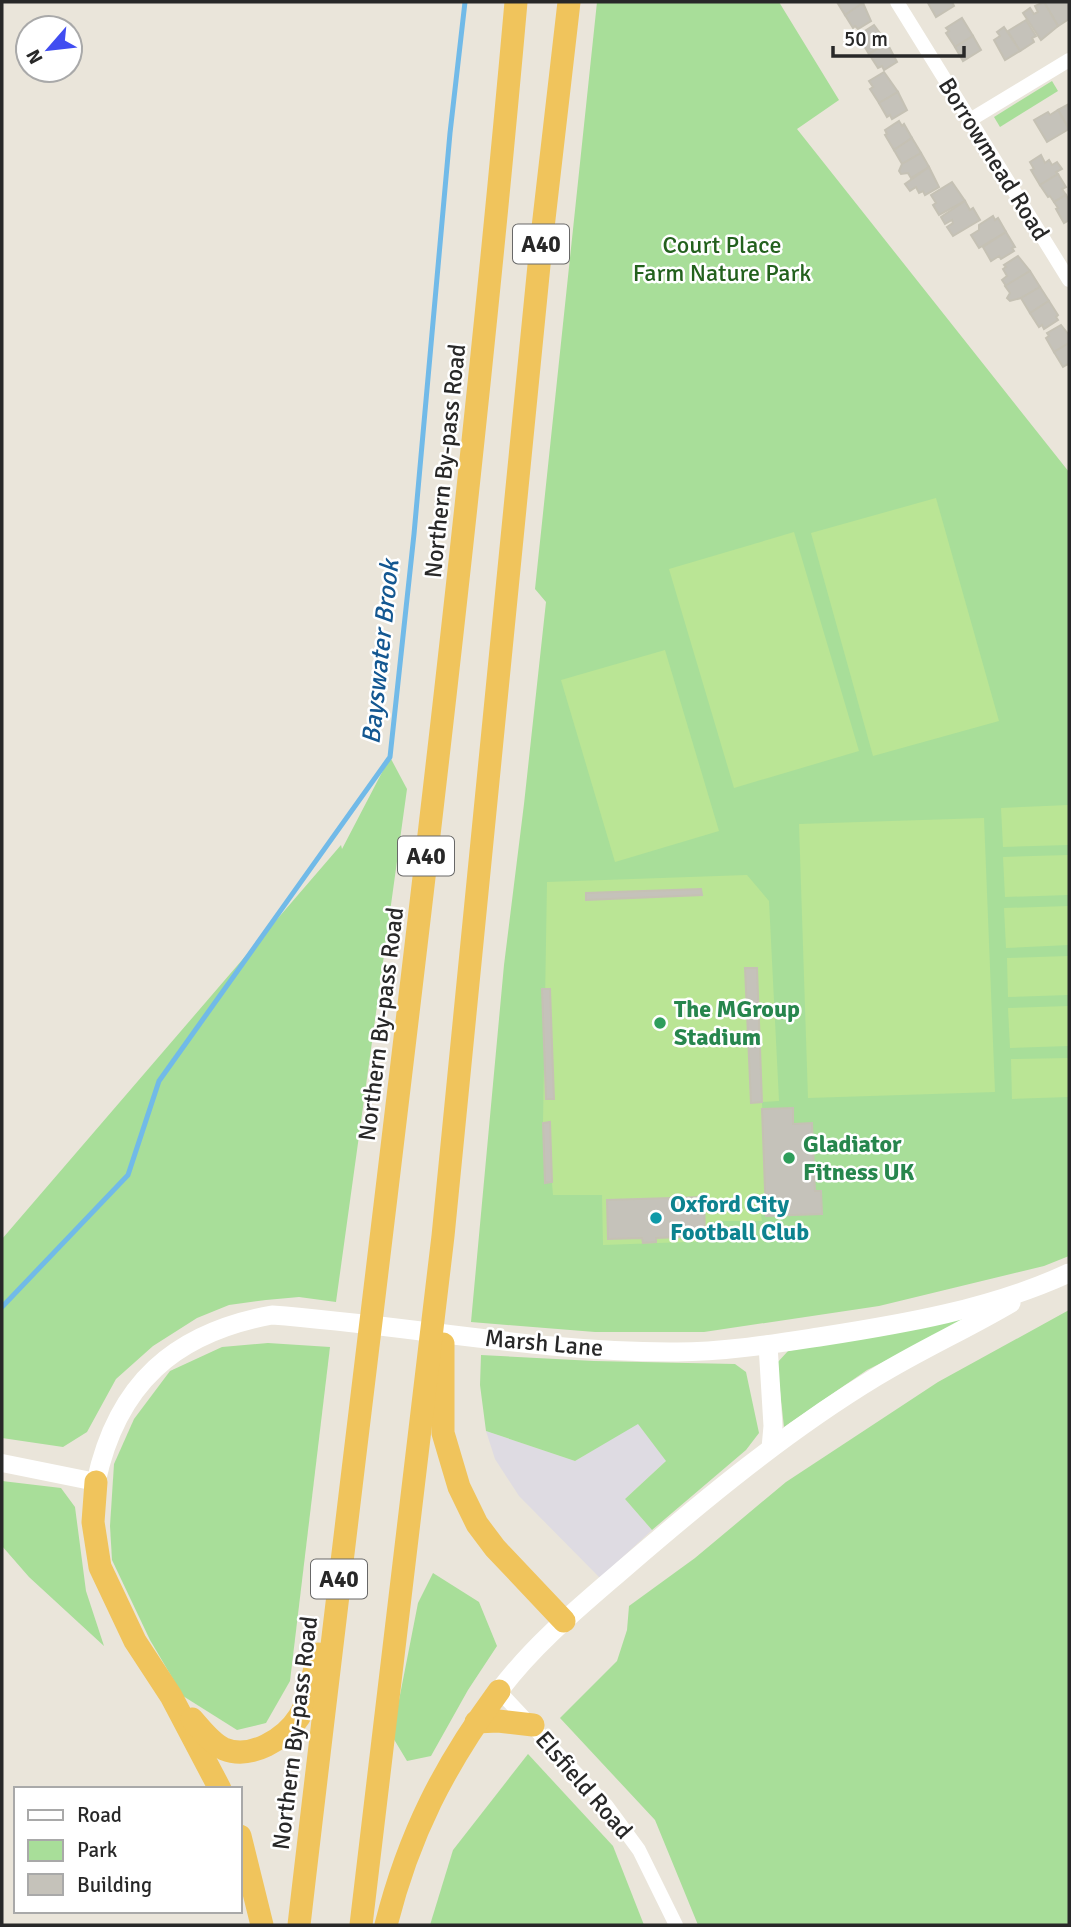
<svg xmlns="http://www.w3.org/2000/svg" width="1071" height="1927" viewBox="0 0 1071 1927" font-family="Signika,sans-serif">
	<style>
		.industrial { fill: #dedbe2 }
		.green { fill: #a8de99 }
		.pitch { fill: #bae595 }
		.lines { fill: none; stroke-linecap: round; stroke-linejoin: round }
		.stream { stroke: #71bae8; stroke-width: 5 }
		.building { fill: #c5c2ba; stroke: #c5c1b4; stroke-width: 2 }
		.minor { stroke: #fff; stroke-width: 14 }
		.tertiary { stroke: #fff; stroke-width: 18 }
		.secondary { stroke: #fff; stroke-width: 19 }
		.trunk { stroke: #f0c45c; stroke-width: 23 }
		.leisure-dot { fill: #2e9e5b; stroke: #fff; stroke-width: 2.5 }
		.culture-dot { fill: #0f9aa8; stroke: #fff; stroke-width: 2.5 }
		.labels { text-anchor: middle; stroke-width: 5; stroke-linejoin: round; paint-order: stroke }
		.shield { fill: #fff; stroke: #686868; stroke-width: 2 }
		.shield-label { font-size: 23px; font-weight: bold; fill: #282828 }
		.street-label { font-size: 24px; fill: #282828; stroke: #fff }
		.park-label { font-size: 24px; fill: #23611d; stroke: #fff }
		.leisure-label { font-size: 24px; font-weight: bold; fill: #27864d; stroke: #fff; text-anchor: start }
		.culture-label { font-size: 24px; font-weight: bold; fill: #0d838f; stroke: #fff; text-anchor: start }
		.water-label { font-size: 26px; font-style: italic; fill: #135791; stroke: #fff }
	</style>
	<rect width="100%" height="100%" fill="#eae5da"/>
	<path class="industrial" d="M638,1423L666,1461L625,1499L652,1530L600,1578L519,1496L495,1459L486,1431L575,1461Z"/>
	<g class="green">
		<path d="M597,2H779L839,100L797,129L1069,472V1256L1044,1266L879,1306L704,1332H595L471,1322L504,965L524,804L546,602L535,589Z"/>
		<path d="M1052,81L1058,91L1000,127L994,117Z"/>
		<path d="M390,757L407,789L336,1302L299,1297L266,1300L229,1305L197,1318L153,1346L116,1379L87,1432L63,1447L2,1438V1239L341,845L342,849Z"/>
		<path d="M1069,1310V1925H698L655,1820L560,1718L617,1661L627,1630L629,1606L695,1558L786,1482L938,1382Z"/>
		<path d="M968,1316L970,1319L867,1370L784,1427L777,1363L788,1351Z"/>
		<path d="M268,1343L330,1347L290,1681L266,1723L237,1730L183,1696L150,1640L112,1560L110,1526L114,1464L134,1419L170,1371L222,1347Z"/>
		<path d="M481,1355L594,1361L735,1364L746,1372L759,1433L746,1450L652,1530L625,1499L666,1461L638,1424L575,1461L486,1431L480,1385Z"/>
		<path d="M2,1481L61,1488L75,1507L86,1591L104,1646L29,1577L2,1546Z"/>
		<path d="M433,1573L479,1602L497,1646L468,1690L431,1756L407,1761L392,1736L418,1603Z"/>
		<path d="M528,1754L613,1846L644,1925H430L453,1850Z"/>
	</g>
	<g class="pitch">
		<path d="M936,498L999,721L873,756L811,533Z"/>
		<path d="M794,532L859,751L734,788L669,569Z"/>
		<path d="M665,650L719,831L615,862L561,680Z"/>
		<path d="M1069,805V845L1003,847L1001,808Z"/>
		<path d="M984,818L995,1092L808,1098L799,824Z"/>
		<path d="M1069,855V895L1005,897L1003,857Z"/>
		<path d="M747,875L769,901L779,1101L762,1102L766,1215H761L762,1221H714V1241L603,1245L602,1195H553L552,1183H545L543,1123L547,882Z"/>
		<path d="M1069,906V945L1006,948L1004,908Z"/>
		<path d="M1069,956V995L1008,997L1007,958Z"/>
		<path d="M1069,1006V1046L1010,1048L1008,1008Z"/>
		<path d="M1069,1058V1097L1012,1099L1011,1059Z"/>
	</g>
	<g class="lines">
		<path class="stream" d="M2,1307L128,1175L159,1081L390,757L414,534L450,133L465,2"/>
	</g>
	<g class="building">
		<path d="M837,2H862L863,3L845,15Z"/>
		<path d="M930,2H952L954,6L936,17L928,3Z"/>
		<path d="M1044,2H1069V19L1058,26Z"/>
		<path d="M1044,2L1058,26L1041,40L1023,13L1030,8L1034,14L1038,12L1035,6Z"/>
		<path d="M863,3L871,21L858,29L855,26L853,28L845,15Z"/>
		<path d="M962,18L973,36L955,47L946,33L949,31L946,28Z"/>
		<path d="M1026,20L1036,36L1032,38L1034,42L1020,51L1008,31Z"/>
		<path d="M874,25L887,43L869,54L860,39L862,38L860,34Z"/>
		<path d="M1004,27L1020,51L1005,60L994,40L1000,36L997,32Z"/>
		<path d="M973,36L981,50L963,61L955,47Z"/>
		<path d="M887,43L897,62L884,70L882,66L878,68L869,54Z"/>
		<path d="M884,72L898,92L879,103L870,89L873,87L869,81Z"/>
		<path d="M898,92L907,110L892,119L890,115L887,117L879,103Z"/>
		<path d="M1069,104V129L1058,110Z"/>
		<path d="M1058,110L1069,129L1047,142L1034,120L1048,112L1050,115Z"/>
		<path d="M899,121L902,126L904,124L912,138L894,150L885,135L887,134L885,130Z"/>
		<path d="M912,138L921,153L902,164L894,150Z"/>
		<path d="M921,153L929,167L911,178L908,173L901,174L899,171L902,164Z"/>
		<path d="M1041,155L1045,163L1049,160L1052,165L1057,162L1062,169L1056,172L1058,174L1040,185L1031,170L1034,169L1030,162Z"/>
		<path d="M929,167L939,187L925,195L923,191L919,193L916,187L910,191L905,184Z"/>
		<path d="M1058,174L1066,187L1062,189L1066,195L1054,202L1050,196L1048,197L1040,185Z"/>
		<path d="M952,182L965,201L939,215L933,205L936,203L931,195Z"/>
		<path d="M1066,195L1069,201V220L1064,223L1056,209L1058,208L1054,202Z"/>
		<path d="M965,201L970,210L973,208L980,220L953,236L947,227L953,223L952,220L945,224L941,217Z"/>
		<path d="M993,216L995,220L998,218L1006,232L979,248L971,235L979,230V225Z"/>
		<path d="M1006,232L1015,247L1012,248L1014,251L1001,259L999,256L991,261L983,247Z"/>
		<path d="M1018,256L1030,271L1006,286L1002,280L1007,276L1003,269L1006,267L1004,265Z"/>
		<path d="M1030,271L1040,287L1021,298L1010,301L1007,298L1010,293L1005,286Z"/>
		<path d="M1040,287L1049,301L1030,313L1021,298Z"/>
		<path d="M1049,301L1058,315L1056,317L1058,320L1044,329L1042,325L1039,327L1030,313Z"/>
		<path d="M1061,325L1069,335V343L1054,352L1046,338L1049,336L1047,333Z"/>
		<path d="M1069,343V366L1068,364L1063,367L1054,352Z"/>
		<path d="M701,889L702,895L586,900V893Z"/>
		<path d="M745,968H757L762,1102L751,1103Z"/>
		<path d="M542,989H550L554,1099H546Z"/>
		<path d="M793,1108V1124L812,1123L815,1191H821L822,1214L766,1216L762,1109Z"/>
		<path d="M550,1122L552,1182L545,1183L543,1123Z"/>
		<path d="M704,1197L705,1236L656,1238V1242L643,1243L642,1238L608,1239L607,1200Z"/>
	</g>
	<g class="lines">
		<g class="minor">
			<path d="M897,2L1069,280"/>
			<path d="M970,120L1069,60"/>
			<path d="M499,1691L606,1805L639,1850L676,1925"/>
		</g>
		<path class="tertiary" d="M2,1463L96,1482"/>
		<g class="secondary">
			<path d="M768,1345L773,1426L771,1448"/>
			<path d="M96,1482C117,1384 174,1333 272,1315C407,1325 542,1353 677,1352C724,1352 773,1344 819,1337C903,1324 991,1309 1069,1273"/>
			<path d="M499,1691C535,1643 582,1605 627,1566C706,1498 787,1431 876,1377C920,1350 967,1329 1011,1303"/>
		</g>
		<g class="trunk">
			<path d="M443,1344V1433L459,1487L477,1524L495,1548L564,1621"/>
			<path d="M96,1482L93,1522L100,1567L135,1641L171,1696L220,1789"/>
			<path d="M192,1719C201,1729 211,1743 224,1749C251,1760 285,1739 299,1717C310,1699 313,1674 318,1654"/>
			<path d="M476,1722L498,1721L533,1725"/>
			<path d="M240,1836L262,1925"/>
			<path d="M299,1925C373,1284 459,645 516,2"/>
			<path d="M361,1925L443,1236L541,245L569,2"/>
			<path d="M386,1925C409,1834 444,1766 499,1691"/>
		</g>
	</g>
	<g class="leisure-dot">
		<circle cx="660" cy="1023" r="7"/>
		<circle cx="789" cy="1158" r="7"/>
	</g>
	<circle class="culture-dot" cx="656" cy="1218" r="7"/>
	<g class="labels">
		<g class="shield">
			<rect x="513" y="224.5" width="56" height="39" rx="5"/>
			<rect x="398" y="836.5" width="56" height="39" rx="5"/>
			<rect x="311" y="1559.5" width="56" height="39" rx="5"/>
		</g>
		<g class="shield-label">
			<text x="541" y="252">A40</text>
			<text x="426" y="864">A40</text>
			<text x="339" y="1587">A40</text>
		</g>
		<g class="street-label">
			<text transform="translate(994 159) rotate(58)" y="8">Borrowmead Road</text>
			<text transform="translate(445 461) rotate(-84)" y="8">Northern By-pass Road</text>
			<text transform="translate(381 1024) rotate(-83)" y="8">Northern By-pass Road</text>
			<text transform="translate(544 1343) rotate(5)" y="8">Marsh Lane</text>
			<text transform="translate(295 1733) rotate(-83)" y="8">Northern By-pass Road</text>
			<text transform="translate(584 1785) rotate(49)" y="8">Elsfield Road</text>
		</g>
		<g class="park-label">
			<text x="722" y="253">Court Place<tspan x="722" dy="28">Farm Nature Park</tspan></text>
		</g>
		<g class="leisure-label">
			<text x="674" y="1017">The MGroup<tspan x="674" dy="28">Stadium</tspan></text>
			<text x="803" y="1152">Gladiator<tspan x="803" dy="28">Fitness UK</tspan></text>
		</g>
		<g class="culture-label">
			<text x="670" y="1212">Oxford City<tspan x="670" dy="28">Football Club</tspan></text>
		</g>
		<g class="water-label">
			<text transform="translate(380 652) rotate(-84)" y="9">Bayswater Brook</text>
		</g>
	</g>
	<rect width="1071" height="1927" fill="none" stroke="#282828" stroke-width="7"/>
	<rect x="14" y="1787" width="228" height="126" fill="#ffffff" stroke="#a9a9a9" stroke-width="2"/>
	<rect x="28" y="1810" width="35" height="10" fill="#ffffff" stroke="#a9a9a9" stroke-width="2"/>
	<text x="77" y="1822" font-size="21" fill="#282828">Road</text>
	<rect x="28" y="1840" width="35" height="21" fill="#a8de99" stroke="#a9a9a9" stroke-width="2"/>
	<text x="77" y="1857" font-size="21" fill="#282828">Park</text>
	<rect x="28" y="1874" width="35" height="21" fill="#c5c2ba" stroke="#a9a9a9" stroke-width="2"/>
	<text x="77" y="1892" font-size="21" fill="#282828">Building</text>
	<g transform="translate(49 49) rotate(242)"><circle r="33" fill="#ffffff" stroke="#a9a9a9" stroke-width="2"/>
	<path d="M0-5L12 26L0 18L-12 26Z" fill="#414df1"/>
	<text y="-10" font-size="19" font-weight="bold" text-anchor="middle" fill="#282828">N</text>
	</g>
	<path d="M833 46v10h131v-10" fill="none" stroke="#282828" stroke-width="3.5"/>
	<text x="844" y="46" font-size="21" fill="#282828" stroke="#ffffff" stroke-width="5" paint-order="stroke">50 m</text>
</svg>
